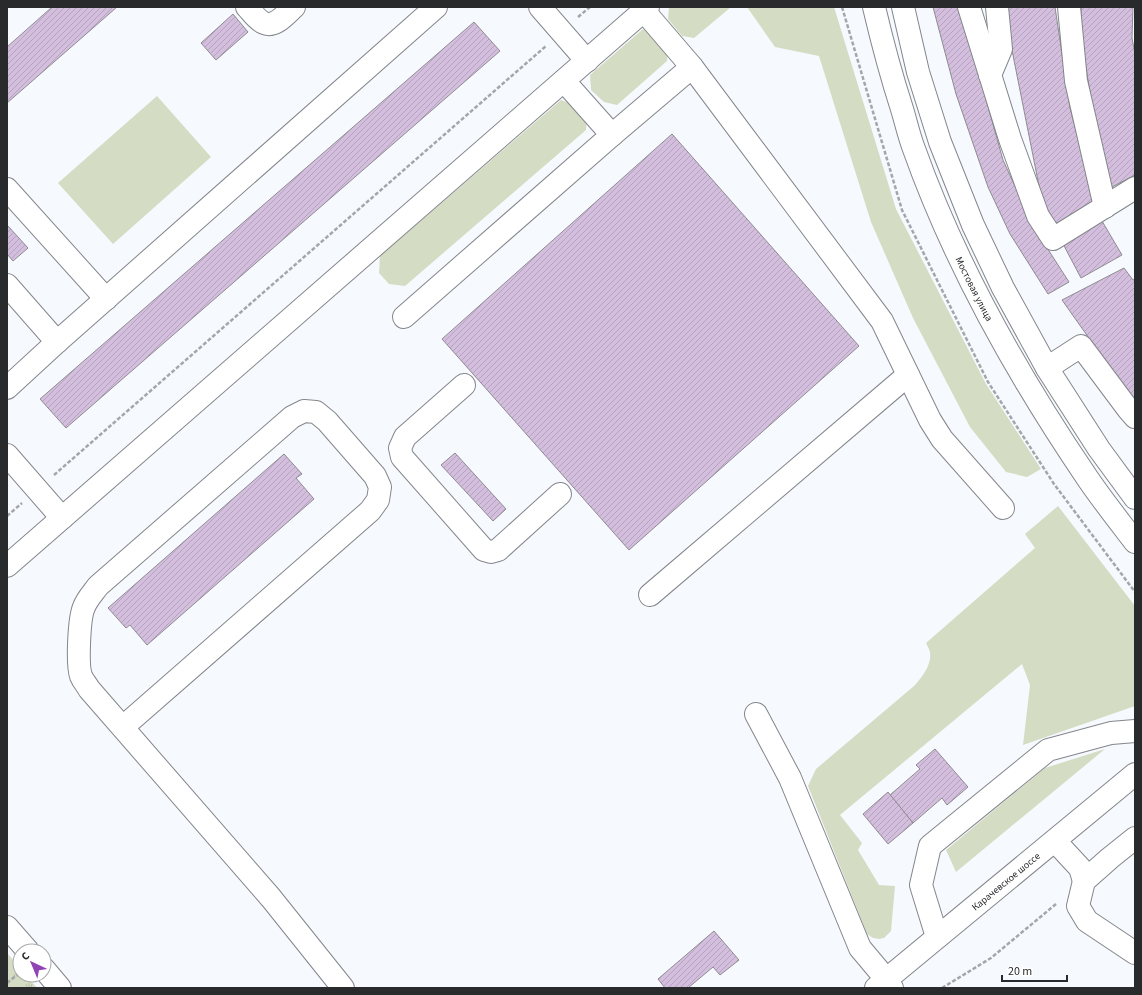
<svg xmlns="http://www.w3.org/2000/svg" width="1142" height="995" viewBox="0 0 1142 995" font-family="'Source Sans 3',sans-serif">
	<style>
		.grass { fill: #d4ddc3 }
		.park { fill: url(#park-tufts) }
		.building { fill: url(#building-hatch); stroke: #8f8b90 }
		.lines { fill: none; stroke-linecap: round; stroke-linejoin: round }
		.minor-casing { stroke: #84868b; stroke-width: 24 }
		.major-casing { stroke: #84868b; stroke-width: 24 }
		.highway-casing { stroke: #84868b; stroke-width: 24 }
		.path { stroke: #a4a6aa; stroke-width: 2.5; stroke-dasharray: 4 2; stroke-linecap: butt }
		.minor { stroke: #fff; stroke-width: 22 }
		.major { stroke: #fff; stroke-width: 22 }
		.highway { stroke: #fff; stroke-width: 22 }
		.labels { text-anchor: middle; stroke-width: 3; stroke-linejoin: round; paint-order: stroke }
		.street-label { font-size: 10px; fill: #292a2c; stroke: #fff }
	</style>
	<defs>
		<pattern id="park-tufts" width="24" height="20" patternUnits="userSpaceOnUse"><rect width="24" height="20" fill="#d4ddc3"/><path d="M3 7l-1-3M5 7V3M7 7l1-3M15 17l-1-3M17 17v-4M19 17l1-3" fill="none" stroke="#b6bea8"/></pattern>
		<pattern id="building-hatch" width="6" height="6" patternUnits="userSpaceOnUse"><rect width="6" height="6" fill="#d4bede"/><path d="M-1 1l2-2M0 6l6-6M5 7l2-2" fill="none" stroke="#b6a3bf"/></pattern>
	</defs>
	<rect width="100%" height="100%" fill="#f6f9fe"/>
	<g class="grass">
		<path d="M669,7H731L694,38L682,36L668,19Z"/>
		<path d="M747,7H834L896,209L986,384L1041,469L1027,477L1006,472L970,427L913,318L871,222L819,56L775,47Z"/>
		<path d="M643,29L652,33L668,50L667,61L617,105L604,102L591,90L590,75Z"/>
		<path d="M157,96L211,157L113,244L58,183Z"/>
		<path d="M561,100L576,105L587,118L586,130L405,286L389,284L379,273L380,256Z"/>
		<path d="M1058,506L1135,606V706L1023,745L1030,685L1022,664L840,815L862,843L858,850L879,885L895,886L891,931L884,938L879,939L873,938L867,934L808,786L816,769L914,686C922,677 932,665 930,652C929,649 927,645 926,643L1035,548L1025,534Z"/>
		<path d="M1105,749L956,872L946,850L1045,768Z"/>
	</g>
	<path class="park" d="M7,953L20,968V975H26L37,988H7Z"/>
	<g class="building">
		<path d="M52,7H117L7,103V47Z"/>
		<path d="M933,7H960L1003,160L1033,226L1069,282L1048,294L1010,234L988,187L956,94Z"/>
		<path d="M1004,7H1055L1070,108L1095,203L1055,225L1043,206L1005,15Z"/>
		<path d="M1081,7H1133L1132,38L1135,54V175L1106,190L1081,37Z"/>
		<path d="M233,14L248,32L216,60L201,43Z"/>
		<path d="M474,22L500,51L66,428L40,399Z"/>
		<path d="M672,134L859,346L629,550L442,339Z"/>
		<path d="M1102,221L1122,255L1081,278L1062,242Z"/>
		<path d="M7,226H8L28,248L13,261L7,254Z"/>
		<path d="M1124,268L1133,280L1135,279V397L1132,399L1062,300Z"/>
		<path d="M455,453L506,509L493,521L441,465Z"/>
		<path d="M284,454L302,474L296,478L314,499L147,645L130,625L126,628L108,608Z"/>
		<path d="M935,749L968,787L947,805L942,798L913,823L890,795L920,769L916,765Z"/>
		<path d="M888,792L913,823L888,844L863,814Z"/>
		<path d="M714,931L739,960L720,975L713,967L688,988H665L658,979Z"/>
	</g>
	<g class="lines">
		<g class="minor-casing">
			<g id="minor">
				<path d="M247,7C252,12 257,20 264,23C275,28 286,14 294,7"/>
				<path d="M540,7L587,61"/>
				<path d="M969,7L1010,139L1038,216L1053,239L1135,188"/>
				<path d="M1069,7L1076,81L1105,207"/>
				<path d="M644,11L692,67"/>
				<path d="M990,75L1001,49L997,7"/>
				<path d="M564,81L612,135"/>
				<path d="M7,189L106,299"/>
				<path d="M7,285L57,342"/>
				<path d="M404,317L612,135L692,67L882,321L930,420L942,439L1003,508"/>
				<path d="M1047,368L1081,346L1128,409L1135,417"/>
				<path d="M464,385L405,437L400,448L402,457L484,550L491,552L498,550L560,494"/>
				<path d="M7,388L57,342L436,7"/>
				<path d="M7,455L62,518"/>
				<path d="M7,566L648,7"/>
				<path d="M650,595L908,375"/>
				<path d="M756,714L790,778L860,948L886,979L892,988"/>
				<path d="M123,727L370,511L378,500L380,487L375,476L327,421L316,412L304,411L292,417L98,586C93,593 87,599 84,607C79,618 77,665 81,676C83,681 87,685 89,689L271,898L343,988"/>
				<path d="M1135,838L1110,858L1084,881L1078,906L1087,921L1135,953"/>
				<path d="M1055,841L1080,868L1084,881"/>
				<path d="M7,927L28,951"/>
				<path d="M937,937L921,885L930,846L1048,750L1111,733L1135,731"/>
				<path d="M44,969L60,988"/>
			</g>
		</g>
		<g class="major-casing">
			<g id="major">
				<path id="s1" d="M874,7C882,41 891,75 902,109C906,122 909,136 914,149C956,267 1018,376 1088,479C1103,501 1119,521 1135,542"/>
				<path d="M903,7L918,72L940,142L973,225L1003,288L1047,368L1099,449L1135,498"/>
			</g>
		</g>
		<g class="highway-casing">
			<g id="highway">
				<path id="s2" d="M876,988L1135,774"/>
			</g>
		</g>
		<g class="path">
			<path d="M842,7L902,210L988,382L1054,484L1135,592"/>
			<path d="M578,17L590,7"/>
			<path d="M54,475L546,46"/>
			<path d="M7,516L22,503"/>
			<path d="M7,983L18,974"/>
			<path d="M942,988L991,958L1056,904"/>
		</g>
		<use href="#minor" class="minor"/>
		<use href="#major" class="major"/>
		<use href="#highway" class="highway"/>
	</g>
	<g class="labels">
		<g class="street-label">
			<text dy="4" stroke="none"><textPath href="#s1" startOffset="300">Мостовая улица</textPath></text>
			<text dy="4" stroke="none"><textPath href="#s2" startOffset="168">Карачевское шоссе</textPath></text>
		</g>
	</g>
	<rect width="1142" height="995" fill="none" stroke="#292a2c" stroke-width="16"/>
	<g transform="translate(32 963) rotate(316)"><circle r="19" fill="#ffffff" stroke="#a9aaab"/>
	<path d="M0-3L7 15L0 10L-7 15Z" fill="#9043b4"/>
	<text y="-6" font-size="11" font-weight="bold" text-anchor="middle" fill="#292a2c">С</text>
	</g>
	<path d="M1002 975v6h65v-6" fill="none" stroke="#292a2c" stroke-width="2"/>
	<text x="1008" y="975" font-size="12" fill="#292a2c" stroke="#ffffff" stroke-width="3" paint-order="stroke">20 m</text>
</svg>
